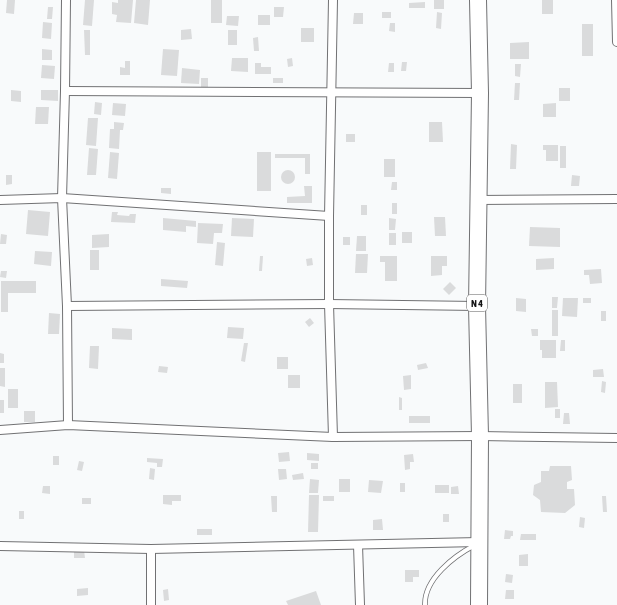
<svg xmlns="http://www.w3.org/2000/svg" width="617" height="605" viewBox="0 0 617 605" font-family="'Asap Condensed',sans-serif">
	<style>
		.building { fill: #dadbdc }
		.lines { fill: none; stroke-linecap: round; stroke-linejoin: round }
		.lane-casing { stroke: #717173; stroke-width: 5.5 }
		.street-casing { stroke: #717173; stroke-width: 10 }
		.highway-casing { stroke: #717173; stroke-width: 18 }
		.lane { stroke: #fff; stroke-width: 4 }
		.street { stroke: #fff; stroke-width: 8 }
		.highway { stroke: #fff; stroke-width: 16 }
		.labels { text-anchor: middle; stroke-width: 3.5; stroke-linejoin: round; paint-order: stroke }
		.shield { fill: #fff; stroke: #5a5a5a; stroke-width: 1 }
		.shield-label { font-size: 10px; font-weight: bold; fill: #131314 }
	</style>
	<rect width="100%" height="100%" fill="#f8fafb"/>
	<g class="building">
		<path d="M7,0H15L14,14L6,13Z"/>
		<path d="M85,0H94L92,26L83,25Z"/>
		<path d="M118,0H133L131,23L116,22L117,15L112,14V2L118,3Z"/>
		<path d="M136,0H150L148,25L134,23Z"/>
		<rect x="211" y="0" width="11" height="23"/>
		<rect x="434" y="0" width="10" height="9"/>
		<rect x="542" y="0" width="11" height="14"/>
		<path d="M425,2V8H409V3Z"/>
		<path d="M48,7H53L52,19H47Z"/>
		<path d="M274,7H284L283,17H274Z"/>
		<rect x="382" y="12" width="9" height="6"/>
		<path d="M437,12L442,13L441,29L436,28Z"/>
		<path d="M354,13H363V24H353Z"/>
		<rect x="258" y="15" width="12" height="10"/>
		<path d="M227,16H239L238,26L226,25Z"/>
		<path d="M43,22L52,23L51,39L42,38Z"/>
		<path d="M390,23H395V32L389,31Z"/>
		<rect x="582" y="24" width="11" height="32"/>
		<rect x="301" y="28" width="13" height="14"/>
		<path d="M191,29L192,39L181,40V30Z"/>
		<path d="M84,30H90V55H85Z"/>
		<rect x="228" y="30" width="9" height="15"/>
		<path d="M258,37L259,51H254L253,38Z"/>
		<path d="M529,42V59H510V43Z"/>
		<path d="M42,49L52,50V60H42Z"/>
		<path d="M163,49L179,50L177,76L161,75Z"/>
		<path d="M232,58H248V72L231,71Z"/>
		<path d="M292,58L293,66L288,67L287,59Z"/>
		<path d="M125,61H130V75H120V67L125,68Z"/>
		<path d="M402,62H407L406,71H401Z"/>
		<path d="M255,63H261V67H271V74H255Z"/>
		<path d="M389,63H394V72H388Z"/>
		<path d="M515,64H521L520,77L515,76Z"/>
		<path d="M42,65L55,66L54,79L41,78Z"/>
		<path d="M182,68L200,70L199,84L181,83Z"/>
		<rect x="201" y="78" width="7" height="11"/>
		<rect x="273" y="78" width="10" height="5"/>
		<path d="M515,83H520L519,100H514Z"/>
		<rect x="559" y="88" width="11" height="13"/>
		<path d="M11,90L21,91V102L11,101Z"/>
		<path d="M41,90H58V101L41,100Z"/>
		<path d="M95,102L102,103L101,115L94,114Z"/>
		<path d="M113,103L126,104L125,116L112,115Z"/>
		<path d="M556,103V117H543V104Z"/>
		<path d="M36,107H49L48,124H35Z"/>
		<path d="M88,118H98L96,146L86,145Z"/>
		<path d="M114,122L124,123L123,130H120L119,149L109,148L110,129H114Z"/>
		<path d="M429,122H442L443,142H429Z"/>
		<rect x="346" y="134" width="9" height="8"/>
		<path d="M511,144L517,145L516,169H510Z"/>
		<path d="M543,145H558V161H546V150H543Z"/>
		<rect x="560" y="146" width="6" height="22"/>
		<path d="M89,148L98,149L96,175H87Z"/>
		<path d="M110,152L119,153L117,179L108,178Z"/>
		<rect x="257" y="152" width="14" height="39"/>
		<path d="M275,154H310V174H305V158H275Z"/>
		<rect x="384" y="159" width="11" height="18"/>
		<circle cx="288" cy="177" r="7"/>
		<path d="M6,175H12V184L6,185Z"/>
		<path d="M572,175L580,176L579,186H571Z"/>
		<path d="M392,182H397V190H391Z"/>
		<path d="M304,186H312V203H287V197L305,196Z"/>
		<path d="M161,188H171V194L161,193Z"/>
		<rect x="392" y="203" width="5" height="11"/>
		<rect x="361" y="205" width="6" height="10"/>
		<path d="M28,210L50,212L48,236L26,234Z"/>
		<path d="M112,212H118L117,215L129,216L130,214H136L135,223L111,222Z"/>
		<path d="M434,217H445L446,236H435Z"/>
		<path d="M163,218L196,221V227L186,226V232L163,230Z"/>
		<path d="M232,218L254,219L253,237L231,236Z"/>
		<path d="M389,218L396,219L395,230H389Z"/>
		<path d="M198,223L223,224L222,233H214L213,244L197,243Z"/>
		<path d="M530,227L560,228V247L529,246Z"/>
		<rect x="402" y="232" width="10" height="11"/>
		<rect x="389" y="233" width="7" height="12"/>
		<path d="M1,234L7,235L6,244H0Z"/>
		<path d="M109,234V247L92,248V235Z"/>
		<path d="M357,236H366V251H356Z"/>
		<rect x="343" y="237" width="7" height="8"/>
		<path d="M217,242L225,243L223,266L215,265Z"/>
		<rect x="90" y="250" width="9" height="20"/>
		<path d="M35,251L52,252L51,266L34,264Z"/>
		<path d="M356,254H368L367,273H355Z"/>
		<path d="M260,256H263L262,271H259Z"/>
		<path d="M380,256H397V281H385V262H380Z"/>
		<path d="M431,256H447V266H442V275L431,276Z"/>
		<path d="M312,258L313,265L307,266L306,259Z"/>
		<path d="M554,258V269L536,270V259Z"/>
		<path d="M601,269L602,283L590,284L589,275H584V270Z"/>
		<path d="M1,271H7L6,278L0,277Z"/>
		<path d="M161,279L188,281L187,288L161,286Z"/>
		<path d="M1,281H36V293H8V312H1Z"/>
		<path d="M450,282L456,288L449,295L443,289Z"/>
		<path d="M552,297H558L557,308H552Z"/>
		<path d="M516,298L526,299V312L516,311Z"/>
		<path d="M563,298H578L577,317L562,316Z"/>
		<rect x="583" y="298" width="8" height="5"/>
		<rect x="552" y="310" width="6" height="26"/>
		<rect x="601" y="311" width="5" height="10"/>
		<path d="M49,313L60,314L59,334H48Z"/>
		<path d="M310,318L314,323L309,327L305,322Z"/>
		<path d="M228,327L244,328L243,339L227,338Z"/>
		<path d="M112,328L132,329V340L112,339Z"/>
		<path d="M531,329H538V336H532Z"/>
		<path d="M540,340H556V358H542V350H540Z"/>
		<path d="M561,340H565V351H560Z"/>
		<path d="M244,343H248L245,362L241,361Z"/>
		<path d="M90,346H99L98,369L89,368Z"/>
		<path d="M0,353L4,354V363H0Z"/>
		<rect x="277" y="357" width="11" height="12"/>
		<path d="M426,363L428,368L418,370L417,365Z"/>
		<path d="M159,366L168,367L167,373L158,372Z"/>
		<path d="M0,368H5V387L0,386Z"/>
		<path d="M603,369L604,377H593V370Z"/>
		<rect x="288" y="375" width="12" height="13"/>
		<path d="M411,375V389L404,390L403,376Z"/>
		<path d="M602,381L606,382L605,393L601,392Z"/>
		<path d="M545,382H557L558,407L545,408Z"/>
		<rect x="513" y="384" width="9" height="19"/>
		<rect x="8" y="389" width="10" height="19"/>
		<path d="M399,397L402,398V410H399Z"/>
		<rect x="0" y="400" width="4" height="13"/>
		<rect x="555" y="409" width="5" height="9"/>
		<rect x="24" y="411" width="11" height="11"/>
		<path d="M564,413H569L570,424H563Z"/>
		<rect x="409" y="416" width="21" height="7"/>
		<path d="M289,452L290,461L279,462L278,453Z"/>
		<path d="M307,453L319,454V461L307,460Z"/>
		<path d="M413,454L414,462H410V469L405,470L404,455Z"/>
		<rect x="53" y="456" width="6" height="9"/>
		<path d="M147,458L163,459L162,467H157V463L147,462Z"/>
		<path d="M79,461L84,462L82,471L77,470Z"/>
		<rect x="311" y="463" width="7" height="6"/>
		<path d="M550,466H571L572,480L567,482V489H574L575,505L565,513L541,512L540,500L533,495L534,485L541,482V471H549Z"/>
		<path d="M150,468L155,469L154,480L149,479Z"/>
		<path d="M278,469H286L287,479L279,480Z"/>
		<path d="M303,473L304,479L293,480L292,475Z"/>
		<path d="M310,479L319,480L318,493H309Z"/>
		<rect x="339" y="479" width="11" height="13"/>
		<path d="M369,480L383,481L381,493L368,492Z"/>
		<rect x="400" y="483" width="5" height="9"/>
		<rect x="435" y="485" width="14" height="8"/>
		<path d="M43,486H50V494L42,493Z"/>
		<path d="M458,486L459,494H451V487Z"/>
		<path d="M163,495H181V501H172V505L163,504Z"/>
		<path d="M309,495H319L318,532H308Z"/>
		<path d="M271,496H277V512H272Z"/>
		<rect x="323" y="496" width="11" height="5"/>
		<path d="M602,496H606L607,512H603Z"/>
		<rect x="82" y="498" width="9" height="6"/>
		<rect x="19" y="511" width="5" height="8"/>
		<rect x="443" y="514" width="6" height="8"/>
		<path d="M580,517L585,518L584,528L579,527Z"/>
		<path d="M382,519L383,530H373V520Z"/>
		<rect x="197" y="529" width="15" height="6"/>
		<path d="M505,530L513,531V536H511L510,539H504Z"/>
		<path d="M521,534H536V540H520Z"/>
		<path d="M74,550H84L85,558H74Z"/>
		<path d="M528,554V566H519V555Z"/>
		<path d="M405,570H419V577H413V582H405Z"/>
		<path d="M506,574L513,575L512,583L505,582Z"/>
		<path d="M88,588V595L77,596V589Z"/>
		<path d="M168,589L169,600L164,601L163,590Z"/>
		<path d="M506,590H514V599H505Z"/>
		<path d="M316,591L321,605H288L286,601Z"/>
	</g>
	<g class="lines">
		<g class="lane-casing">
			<path id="lane" d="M425,605C424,579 454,556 475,545"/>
		</g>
		<g class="street-casing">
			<g id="street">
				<path d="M66,0L65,91L62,198L67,306L68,425"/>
				<path d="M333,0L329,216V304L333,437"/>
				<path d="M616,0L617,42"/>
				<path d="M65,91L480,93"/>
				<path d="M0,200L62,198L329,216"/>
				<path d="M478,200L617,199"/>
				<path d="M67,306L329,304L477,306"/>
				<path d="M0,430L68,425L333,437L480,436L617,438"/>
				<path d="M358,545L360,605"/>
				<path d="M0,546L151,549L479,542"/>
				<path d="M151,549V605"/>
			</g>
		</g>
		<g class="highway-casing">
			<path id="highway" d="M478,0L480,93L477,306L480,436L479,605"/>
		</g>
		<use href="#lane" class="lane"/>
		<use href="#street" class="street"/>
		<use href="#highway" class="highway"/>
	</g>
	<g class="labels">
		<rect class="shield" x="467" y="295" width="20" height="16" rx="3"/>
		<g class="shield-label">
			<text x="477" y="307">N 4</text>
		</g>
	</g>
</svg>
